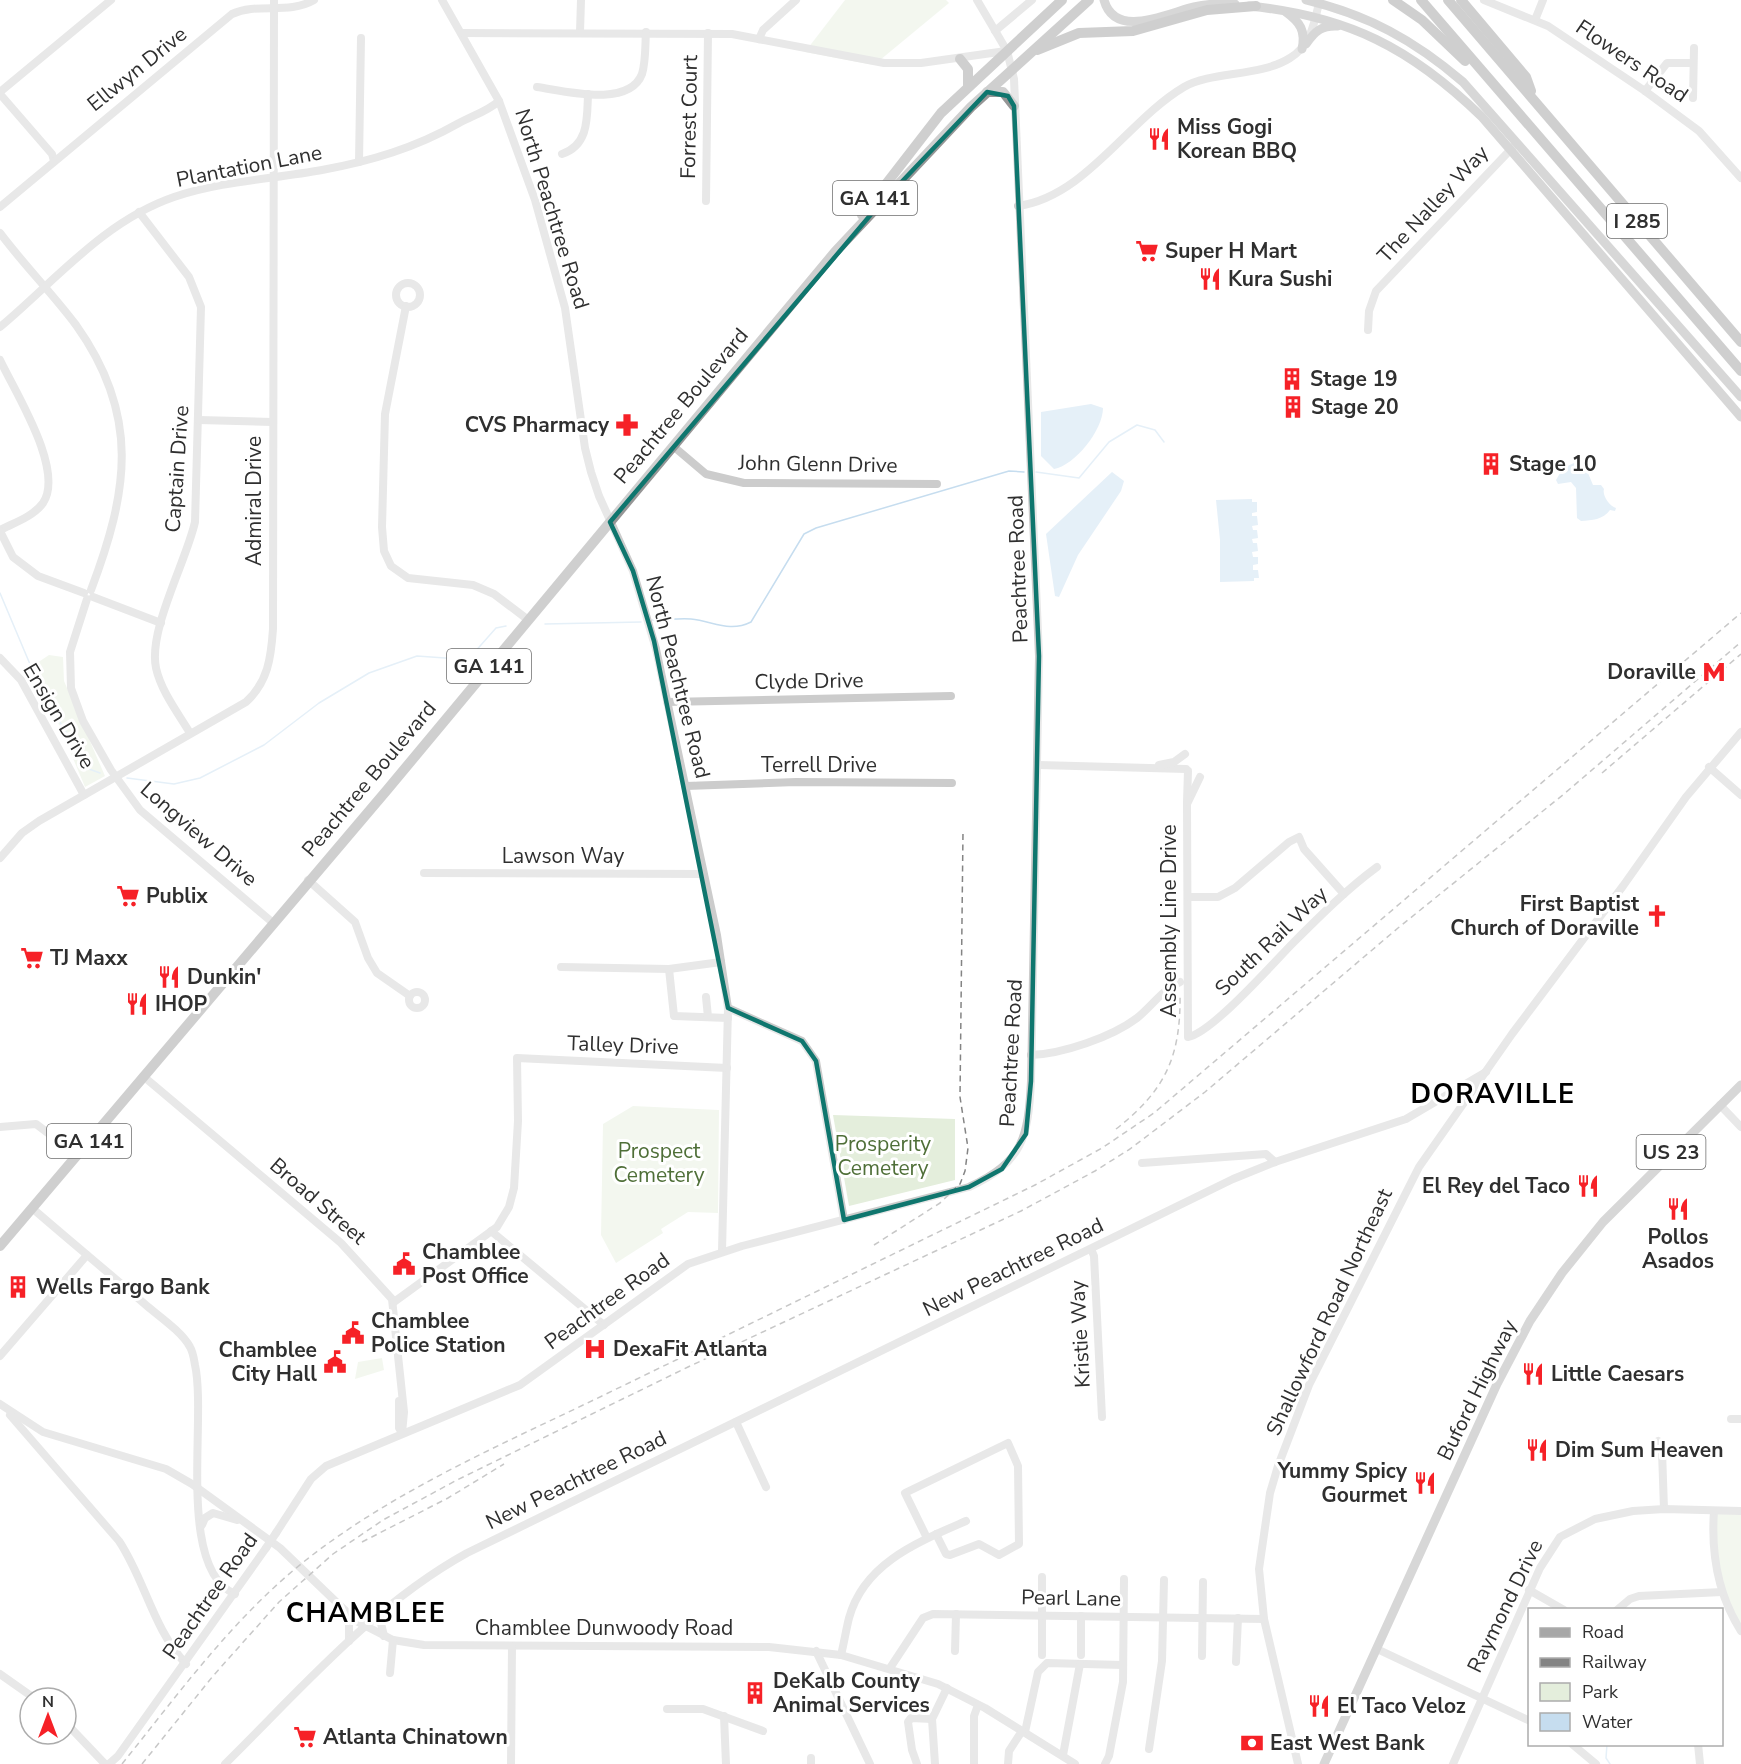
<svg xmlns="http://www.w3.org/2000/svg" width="1741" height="1764" viewBox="0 0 1741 1764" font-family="'Nunito Sans',sans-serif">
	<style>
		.green { fill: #e4eedc }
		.water { fill: #c6ddef }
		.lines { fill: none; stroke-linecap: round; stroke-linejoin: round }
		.stream { stroke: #c6ddef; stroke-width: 1.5 }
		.minor { stroke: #ccc; stroke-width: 8 }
		.major { stroke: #a7a7a7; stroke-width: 9 }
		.highway { stroke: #969696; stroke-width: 10 }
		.rail { stroke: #848484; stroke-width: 1.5; stroke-dasharray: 6 4.5; stroke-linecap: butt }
		.minor-bridge { stroke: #ccc; stroke-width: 8 }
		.marked { fill: none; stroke: #0f766e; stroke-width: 4.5; stroke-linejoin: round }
		.labels { text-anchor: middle; stroke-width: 6; stroke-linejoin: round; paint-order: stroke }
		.shield { fill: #fff; stroke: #6d6d6d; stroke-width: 1.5 }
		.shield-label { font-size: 20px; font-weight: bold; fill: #2f2f2f }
		.street-label { font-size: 21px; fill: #2f2f2f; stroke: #fff }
		.poi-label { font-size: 21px; font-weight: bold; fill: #2f2f2f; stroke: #fff; text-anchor: start }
		.park-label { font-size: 21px; fill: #4f6f38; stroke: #fff }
		.district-label { font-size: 27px; font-weight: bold; letter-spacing: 1.5px; fill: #000; stroke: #fff }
	</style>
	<rect width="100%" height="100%" fill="#fff"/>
	<g class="green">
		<path d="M845,0H946L949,3L874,65L805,52Z"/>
		<path d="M49,655L63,657L64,681L105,776L85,787L34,665Z"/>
		<path d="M633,1106L719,1110L718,1213L688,1212L661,1229L663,1233L616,1263L601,1235L603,1124Z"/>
		<path d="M833,1115L955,1119V1180L849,1206Z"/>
		<path d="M382,1358L384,1370L355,1379L358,1362Z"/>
		<path d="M1741,1511V1633L1720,1587L1713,1512Z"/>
	</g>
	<g class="water">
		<path d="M1091,404L1103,408C1103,430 1075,465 1054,469L1041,456V412Z"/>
		<path d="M1574,463L1585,466L1593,485H1601L1604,489C1602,495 1609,506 1616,508L1615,511L1610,510C1603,520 1592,520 1581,521L1577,518L1576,488L1571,482L1558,484L1556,480L1563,468Z"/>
		<path d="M1112,472L1124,481L1121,491L1078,555L1059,597L1055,596L1046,534Z"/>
		<path d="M1252,499V502H1257V512L1252,513V516H1257L1258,525L1252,526L1253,530H1257L1258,538L1252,539L1253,543H1257L1258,551L1252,552L1253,557H1258V564L1253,565V570H1258L1259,578H1254V581L1220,582V540L1216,500Z"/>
	</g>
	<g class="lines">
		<g class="stream">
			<path d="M1036,472L1079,478L1109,442L1137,425L1155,430L1164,442"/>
			<path d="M0,593L43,695L89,769L100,773"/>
			<path d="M653,620C666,620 679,618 691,619C713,621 729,633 751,622L804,534L816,528L1009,471L1024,472"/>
			<path d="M545,624L641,622"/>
			<path d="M127,778L174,784L200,778L264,745L319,703L369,673L417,656L459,659L473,654L496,628L506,626"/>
			<path d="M1607,1744L1606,1758L1610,1764"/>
		</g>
		<g class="minor">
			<path d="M442,0L499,101L535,200L565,308L585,448L591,472L599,496L633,571L656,649L717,935L728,1008L722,1251"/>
			<path d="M1484,0L1548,26L1645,91L1699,131L1741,178"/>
			<path d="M1535,20L1543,0"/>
			<path d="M995,31L1032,0"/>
			<path d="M580,32L581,0"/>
			<path d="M462,33L732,34L884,63H921L1006,51"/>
			<path d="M759,39L763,30L796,0"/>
			<path d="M537,87C565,91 629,108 642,74C646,61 645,46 646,32"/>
			<path d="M1645,91L1667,63H1693"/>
			<path d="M0,92L111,0"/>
			<path d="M0,94L52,154L54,161"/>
			<path d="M1693,98L1694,48"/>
			<path d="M562,154C589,145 587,118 588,94"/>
			<path d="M359,162L361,38"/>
			<path d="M706,201L708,33"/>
			<path d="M1018,206C1085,197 1128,120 1184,87C1212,71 1260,77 1290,58C1310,46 1314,25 1319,3"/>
			<path d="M0,207L232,14C258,2 288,15 314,0"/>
			<path d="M139,212L189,277L201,307L195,522C186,562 148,630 156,668C161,691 178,713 190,733"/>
			<path d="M0,233C24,265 52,293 76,325C141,416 128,492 91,590"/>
			<circle cx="408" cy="295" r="12"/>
			<path d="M406,306L385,414L382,527L384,551L391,566L408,578L473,585L494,594L527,619"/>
			<path d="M0,327C55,281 104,221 174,197C221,181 273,179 322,170C371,161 415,148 459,123C472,116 488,111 499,101"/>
			<path d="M1368,330L1369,311L1376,291L1514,146"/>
			<path d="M0,360C15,392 65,470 43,503C34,516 14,523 0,530"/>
			<path d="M199,420L272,422"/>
			<path d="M673,446L706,474L744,483L937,484"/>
			<path d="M0,531L13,557L38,576L84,593"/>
			<path d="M93,597L161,623"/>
			<path d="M87,599L70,652L71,688L83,721L111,770L140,810L272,922"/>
			<path d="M0,658L21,680L84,795"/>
			<path d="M667,702L951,696"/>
			<path d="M1039,765L1186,769"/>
			<path d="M1159,765L1174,762L1185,754"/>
			<path d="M1709,767L1741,795"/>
			<path d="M1200,777L1187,804L1188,1037C1212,1033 1274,962 1294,942C1320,916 1347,889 1377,867"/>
			<path d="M686,786L796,782L952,783"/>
			<path d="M1187,802L1188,771"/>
			<path d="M0,858L22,833L39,821L246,702C268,682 271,658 273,629L274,0"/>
			<path d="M424,873L703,874"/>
			<path d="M308,880L355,922L368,958L377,973L410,996"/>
			<path d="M1188,897H1218L1235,888L1289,842L1299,837L1304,849L1344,894"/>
			<path d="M561,967L669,969L721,962"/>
			<path d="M669,969L674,1016L728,1018"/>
			<circle cx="417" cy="1000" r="8"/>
			<path d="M706,997L708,1017"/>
			<path d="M728,1008L802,1041L816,1061L844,1220"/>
			<path d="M1031,1055C1062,1054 1112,1037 1137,1018C1151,1007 1163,989 1180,982"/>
			<path d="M143,1076L341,1243L392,1299L404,1412L402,1433"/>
			<path d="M1720,1105L1741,1127"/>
			<path d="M0,1127L36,1124L77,1155"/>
			<path d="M1142,1163L1266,1154L1275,1162"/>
			<path d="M32,1208C70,1241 109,1273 147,1306C160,1317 182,1332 190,1347C193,1352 194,1359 195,1365C207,1419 176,1569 235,1594"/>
			<path d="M491,1231L604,1325"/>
			<path d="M1091,1249L1094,1256L1102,1417"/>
			<path d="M394,1302L497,1227L509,1207L514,1188L518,1121L517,1058L727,1068"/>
			<path d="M0,1356L87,1255"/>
			<path d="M399,1401V1428L402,1433"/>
			<path d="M0,1404L43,1432L166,1469L192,1484L280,1548L356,1621L393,1640L424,1645L769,1647L841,1655L938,1684L985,1708L1075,1764"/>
			<path d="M10,1415L119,1541C145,1580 153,1629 186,1664"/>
			<path d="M1731,1419H1741"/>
			<path d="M736,1422L766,1487"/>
			<path d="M1658,1441L1662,1451L1664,1509"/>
			<path d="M1714,1511C1711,1553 1718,1595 1741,1631"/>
			<path d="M202,1525L205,1518L213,1513L237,1520"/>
			<path d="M276,1533L311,1479L326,1466L520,1385L688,1264L742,1246L969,1187C1023,1162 1028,1138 1031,1081L1039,656L1014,79L1007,51L977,0"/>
			<path d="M927,1538L905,1493L1008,1443L1018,1466L1019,1544L999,1555L979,1544L950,1555L946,1554L936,1534"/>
			<path d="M1529,1590L1564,1610"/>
			<path d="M1617,1610L1630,1599L1639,1596L1722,1592"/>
			<path d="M345,1612L349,1622V1641"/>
			<path d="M381,1612L380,1619L384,1636"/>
			<path d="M1377,1649L1530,1721"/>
			<path d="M816,1651L870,1764"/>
			<path d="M955,1651L956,1614"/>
			<path d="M841,1655C844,1643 846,1630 849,1618C864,1563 918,1542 966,1521"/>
			<path d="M1042,1655V1577"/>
			<path d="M1081,1655V1616"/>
			<path d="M1202,1656L1203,1582"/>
			<path d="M1236,1662L1238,1618"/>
			<path d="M890,1668L923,1618L933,1614L1264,1619"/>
			<path d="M390,1673L393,1640"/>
			<path d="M0,1674L34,1698"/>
			<path d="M667,1709H703L763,1731"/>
			<path d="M724,1716L726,1764"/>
			<path d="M66,1723L105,1764"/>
			<path d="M1025,1732L1038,1672L1047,1663L1123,1665"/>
			<path d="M1572,1744L1596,1764"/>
			<path d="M1698,1744L1700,1764"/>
			<path d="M1149,1749L1162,1661L1164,1580"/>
			<path d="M1063,1755L1080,1664"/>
			<path d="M109,1764L118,1756L266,1548"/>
			<path d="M225,1764C301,1689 373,1605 467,1553L1233,1179L1275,1162L1406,1119L1486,1072"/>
			<path d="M511,1764L512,1646"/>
			<path d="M811,1764V1758"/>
			<path d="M917,1764L912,1750L908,1722L911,1718L932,1719"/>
			<path d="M935,1764L932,1719L947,1688"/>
			<path d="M974,1764V1716L978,1705"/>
			<path d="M1008,1764L1009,1751L1022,1731"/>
			<path d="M1105,1764L1109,1756L1123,1682L1124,1579"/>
			<path d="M1298,1764L1264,1619L1259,1569L1270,1493L1278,1466L1309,1385L1419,1167L1512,1034L1623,886L1686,797L1741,732"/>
			<path d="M1453,1764L1540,1568L1560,1537L1595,1519L1633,1511L1664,1509L1741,1511"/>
		</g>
		<g class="major">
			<path d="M1104,0C1115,40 1168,13 1194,7C1208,4 1221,3 1235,4"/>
			<path d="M1306,0C1368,15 1414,40 1463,82L1741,397"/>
			<path d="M1249,6C1348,16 1411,48 1482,117L1741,417"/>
			<path d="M1286,12C1300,22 1306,31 1302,49"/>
			<path d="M1306,44C1315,31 1322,25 1338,26"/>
			<path d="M1324,1764L1497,1384L1530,1321L1562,1273L1603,1222L1741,1085"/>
		</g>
		<g class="highway">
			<path d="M1393,0L1422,20L1465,61"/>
			<path d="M1421,0L1741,371"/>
			<path d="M1448,0L1741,342"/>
			<path d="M1461,0L1526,77L1531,91"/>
			<path d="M1037,50L1079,33L1133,31L1207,10L1256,6"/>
			<path d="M960,59L968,69V85"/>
			<path d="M987,92H1003L1014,106"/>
			<path d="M862,215L941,113L1062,0"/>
			<path d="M0,1246L387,790L835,252L971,107L1089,0"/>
		</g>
		<g class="rail">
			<path d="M1602,773L1741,654"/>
			<path d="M1116,1129C1166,1090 1181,1056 1180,993"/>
			<path d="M874,1245L940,1203L960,1184L965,1171L968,1148L960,1097L963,832"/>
			<path d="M362,1542L448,1498L504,1464"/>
			<path d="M122,1764C179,1693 234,1617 306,1560C395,1490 503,1444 604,1395C748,1325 891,1255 1035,1185L1102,1148L1154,1113L1741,613"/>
			<path d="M142,1764L213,1676L279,1602L333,1554L383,1520L457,1480L688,1367L1021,1211L1095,1171L1130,1149L1205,1092L1398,928L1564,794L1741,642"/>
		</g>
		<path class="minor-bridge" d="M266,1548L276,1533"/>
	</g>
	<path d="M0 0H1741V1764H0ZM987,92L1008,96L1014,106L1039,656L1031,1081L1026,1134L1002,1169L969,1187L844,1220L816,1061L802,1041L728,1008L654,641L633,571L610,522L873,212Z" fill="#fff" fill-opacity=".55" fill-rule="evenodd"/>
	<path class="marked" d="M987,92L1008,96L1014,106L1039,656L1031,1081L1026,1134L1002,1169L969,1187L844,1220L816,1061L802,1041L728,1008L654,641L633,571L610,522L873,212Z"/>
	<defs>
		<g id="restaurant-bare" transform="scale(1.8)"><path d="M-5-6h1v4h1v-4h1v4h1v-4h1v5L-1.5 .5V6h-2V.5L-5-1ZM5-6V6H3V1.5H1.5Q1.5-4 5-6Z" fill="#f62127" stroke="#fff" stroke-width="2.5" paint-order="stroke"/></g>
		<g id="supermarket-bare" transform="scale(1.8)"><path d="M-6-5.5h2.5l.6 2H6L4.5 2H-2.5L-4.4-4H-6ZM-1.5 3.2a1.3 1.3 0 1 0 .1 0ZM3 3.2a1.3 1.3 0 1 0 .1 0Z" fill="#f62127" stroke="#fff" stroke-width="2.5" paint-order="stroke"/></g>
		<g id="building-bare" transform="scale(1.8)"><path d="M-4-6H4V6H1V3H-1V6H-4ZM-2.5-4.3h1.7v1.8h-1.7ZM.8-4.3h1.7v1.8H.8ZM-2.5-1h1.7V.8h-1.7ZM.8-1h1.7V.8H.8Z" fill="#f62127" stroke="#fff" stroke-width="2.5" paint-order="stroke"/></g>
		<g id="pharmacy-bare" transform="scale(1.8)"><path d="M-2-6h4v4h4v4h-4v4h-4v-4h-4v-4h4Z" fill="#f62127" stroke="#fff" stroke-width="2.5" paint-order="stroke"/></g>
		<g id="metro-bare" transform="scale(1.8)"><path d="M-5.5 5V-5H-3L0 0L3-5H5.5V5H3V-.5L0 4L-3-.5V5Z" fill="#f62127" stroke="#fff" stroke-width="2.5" paint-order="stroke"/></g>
		<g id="church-bare" transform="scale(1.8)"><path d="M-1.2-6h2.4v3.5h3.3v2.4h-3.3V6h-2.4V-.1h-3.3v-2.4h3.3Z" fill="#f62127" stroke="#fff" stroke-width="2.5" paint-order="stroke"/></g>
		<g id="civic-bare" transform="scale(1.8)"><path d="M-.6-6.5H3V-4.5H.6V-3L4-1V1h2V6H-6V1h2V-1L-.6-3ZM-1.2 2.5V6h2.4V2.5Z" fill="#f62127" stroke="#fff" stroke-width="2.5" paint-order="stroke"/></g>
		<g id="hospital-bare" transform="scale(1.8)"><path d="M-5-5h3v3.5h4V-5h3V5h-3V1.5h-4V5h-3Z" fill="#f62127" stroke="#fff" stroke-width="2.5" paint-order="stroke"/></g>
		<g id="bank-bare" transform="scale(1.8)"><path d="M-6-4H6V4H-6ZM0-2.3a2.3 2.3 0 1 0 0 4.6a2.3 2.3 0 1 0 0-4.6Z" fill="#f62127" stroke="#fff" stroke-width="2.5" paint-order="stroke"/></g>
	</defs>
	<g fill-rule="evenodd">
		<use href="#restaurant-bare" x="1159" y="139"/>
		<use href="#supermarket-bare" x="1147" y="251"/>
		<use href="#restaurant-bare" x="1210" y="279"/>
		<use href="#building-bare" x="1292" y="379"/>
		<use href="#building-bare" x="1293" y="407"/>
		<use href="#pharmacy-bare" x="627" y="425"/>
		<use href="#building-bare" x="1491" y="464"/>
		<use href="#metro-bare" x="1714" y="672"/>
		<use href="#supermarket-bare" x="128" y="896"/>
		<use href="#church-bare" x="1657" y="916"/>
		<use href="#supermarket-bare" x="32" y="958"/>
		<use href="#restaurant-bare" x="169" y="977"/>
		<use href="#restaurant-bare" x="137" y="1004"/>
		<use href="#restaurant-bare" x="1588" y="1186"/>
		<use href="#restaurant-bare" x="1678" y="1209"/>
		<use href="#civic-bare" x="404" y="1264"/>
		<use href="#building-bare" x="18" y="1287"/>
		<use href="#civic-bare" x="353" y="1333"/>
		<use href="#hospital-bare" x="595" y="1349"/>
		<use href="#civic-bare" x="335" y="1362"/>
		<use href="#restaurant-bare" x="1533" y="1374"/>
		<use href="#restaurant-bare" x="1537" y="1450"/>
		<use href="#restaurant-bare" x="1425" y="1483"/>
		<use href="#building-bare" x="755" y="1693"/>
		<use href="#restaurant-bare" x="1319" y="1706"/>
		<use href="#supermarket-bare" x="305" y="1737"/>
		<use href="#bank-bare" x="1252" y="1743"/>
	</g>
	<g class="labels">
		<g class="shield">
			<rect x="833" y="181" width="84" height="34" rx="4.5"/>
			<rect x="1607" y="204" width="60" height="34" rx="4.5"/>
			<rect x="447" y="649" width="84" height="34" rx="4.5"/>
			<rect x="47" y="1124" width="84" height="34" rx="4.5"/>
			<rect x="1636.5" y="1135" width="69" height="34" rx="4.5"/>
		</g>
		<g class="shield-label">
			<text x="875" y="205">GA 141</text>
			<text x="1637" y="228">I 285</text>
			<text x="489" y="673">GA 141</text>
			<text x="89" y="1148">GA 141</text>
			<text x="1671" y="1159">US 23</text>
		</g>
		<g class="street-label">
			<text transform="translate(1632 61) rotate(34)" y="7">Flowers Road</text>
			<text transform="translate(137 69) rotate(-39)" y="7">Ellwyn Drive</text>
			<text transform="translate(689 117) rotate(-89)" y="7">Forrest Court</text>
			<text transform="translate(249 166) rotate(-11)" y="7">Plantation Lane</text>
			<text transform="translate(1433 204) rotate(-47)" y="7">The Nalley Way</text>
			<text transform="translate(552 209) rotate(73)" y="7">North Peachtree Road</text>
			<text transform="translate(681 406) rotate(-50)" y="7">Peachtree Boulevard</text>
			<text transform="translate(818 464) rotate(1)" y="7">John Glenn Drive</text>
			<text transform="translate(177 469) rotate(-86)" y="7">Captain Drive</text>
			<text transform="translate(254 501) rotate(-90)" y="7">Admiral Drive</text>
			<text transform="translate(1018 569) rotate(-92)" y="7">Peachtree Road</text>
			<text transform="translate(678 677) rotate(76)" y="7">North Peachtree Road</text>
			<text transform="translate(809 681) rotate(-1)" y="7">Clyde Drive</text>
			<text transform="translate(59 716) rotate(59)" y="7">Ensign Drive</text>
			<text x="819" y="772">Terrell Drive</text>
			<text transform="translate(369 779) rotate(-50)" y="7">Peachtree Boulevard</text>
			<text transform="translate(199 834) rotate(41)" y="7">Longview Drive</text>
			<text x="563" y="863">Lawson Way</text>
			<text transform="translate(1169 921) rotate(-90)" y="7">Assembly Line Drive</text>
			<text transform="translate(1271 941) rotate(-44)" y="7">South Rail Way</text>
			<text transform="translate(623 1045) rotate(2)" y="7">Talley Drive</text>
			<text transform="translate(1011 1053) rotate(-87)" y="7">Peachtree Road</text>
			<text transform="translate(318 1201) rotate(41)" y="7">Broad Street</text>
			<text transform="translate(1013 1267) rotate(-26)" y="7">New Peachtree Road</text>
			<text transform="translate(607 1301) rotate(-36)" y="7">Peachtree Road</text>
			<text transform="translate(1329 1312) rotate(-65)" y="7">Shallowford Road Northeast</text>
			<text transform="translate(1080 1334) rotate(-93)" y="7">Kristie Way</text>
			<text transform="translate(1477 1390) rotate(-64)" y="7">Buford Highway</text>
			<text transform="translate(576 1480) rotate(-26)" y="7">New Peachtree Road</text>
			<text transform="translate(210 1596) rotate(-55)" y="7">Peachtree Road</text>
			<text transform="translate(1071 1598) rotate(1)" y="7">Pearl Lane</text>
			<text transform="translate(1505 1606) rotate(-64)" y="7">Raymond Drive</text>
			<text x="604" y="1635">Chamblee Dunwoody Road</text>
		</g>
		<g class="poi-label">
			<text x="1177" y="134">Miss Gogi<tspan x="1177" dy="24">Korean BBQ</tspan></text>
			<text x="1165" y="258">Super H Mart</text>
			<text x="1228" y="286">Kura Sushi</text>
			<text x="1310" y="386">Stage 19</text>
			<text x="1311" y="414">Stage 20</text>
			<text x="609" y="432" text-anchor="end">CVS Pharmacy</text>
			<text x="1509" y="471">Stage 10</text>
			<text x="1696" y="679" text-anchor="end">Doraville</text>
			<text x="146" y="903">Publix</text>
			<text x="1639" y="911" text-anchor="end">First Baptist<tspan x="1639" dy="24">Church of Doraville</tspan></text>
			<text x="50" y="965">TJ Maxx</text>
			<text x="187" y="984">Dunkin'</text>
			<text x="155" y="1011">IHOP</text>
			<text x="1570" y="1193" text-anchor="end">El Rey del Taco</text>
			<text x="1678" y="1244" text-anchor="middle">Pollos<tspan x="1678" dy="24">Asados</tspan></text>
			<text x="422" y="1259">Chamblee<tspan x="422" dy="24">Post Office</tspan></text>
			<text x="36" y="1294">Wells Fargo Bank</text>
			<text x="371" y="1328">Chamblee<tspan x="371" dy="24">Police Station</tspan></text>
			<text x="613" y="1356">DexaFit Atlanta</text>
			<text x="317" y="1357" text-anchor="end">Chamblee<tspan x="317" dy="24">City Hall</tspan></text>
			<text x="1551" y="1381">Little Caesars</text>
			<text x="1555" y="1457">Dim Sum Heaven</text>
			<text x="1407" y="1478" text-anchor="end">Yummy Spicy<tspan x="1407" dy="24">Gourmet</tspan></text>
			<text x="773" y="1688">DeKalb County<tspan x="773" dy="24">Animal Services</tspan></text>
			<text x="1337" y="1713">El Taco Veloz</text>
			<text x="323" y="1744">Atlanta Chinatown</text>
			<text x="1270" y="1750">East West Bank</text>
		</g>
		<g class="park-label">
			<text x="883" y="1151">Prosperity<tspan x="883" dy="24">Cemetery</tspan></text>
			<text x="659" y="1158">Prospect<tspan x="659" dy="24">Cemetery</tspan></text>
		</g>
		<g class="district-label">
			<text x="1493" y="1103">DORAVILLE</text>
			<text x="366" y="1622">CHAMBLEE</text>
		</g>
	</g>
	<rect x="1528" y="1608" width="195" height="138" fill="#ffffff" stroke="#acacac" stroke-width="1.5"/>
	<rect x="1540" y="1628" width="30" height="9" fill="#a7a7a7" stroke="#acacac" stroke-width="1.5"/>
	<text x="1582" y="1638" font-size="18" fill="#2f2f2f">Road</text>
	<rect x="1540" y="1658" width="30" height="9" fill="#848484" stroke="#acacac" stroke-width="1.5"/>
	<text x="1582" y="1668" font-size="18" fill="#2f2f2f">Railway</text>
	<rect x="1540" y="1683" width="30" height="18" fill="#e4eedc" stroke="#acacac" stroke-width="1.5"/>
	<text x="1582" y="1698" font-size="18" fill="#2f2f2f">Park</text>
	<rect x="1540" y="1713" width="30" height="18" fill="#c6ddef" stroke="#acacac" stroke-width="1.5"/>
	<text x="1582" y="1728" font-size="18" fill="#2f2f2f">Water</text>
	<g transform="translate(48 1716)"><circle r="28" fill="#ffffff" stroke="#acacac" stroke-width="1.5"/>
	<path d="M0-4.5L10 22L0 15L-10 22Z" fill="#f62127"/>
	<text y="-9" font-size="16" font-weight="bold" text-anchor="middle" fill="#2f2f2f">N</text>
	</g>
</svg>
